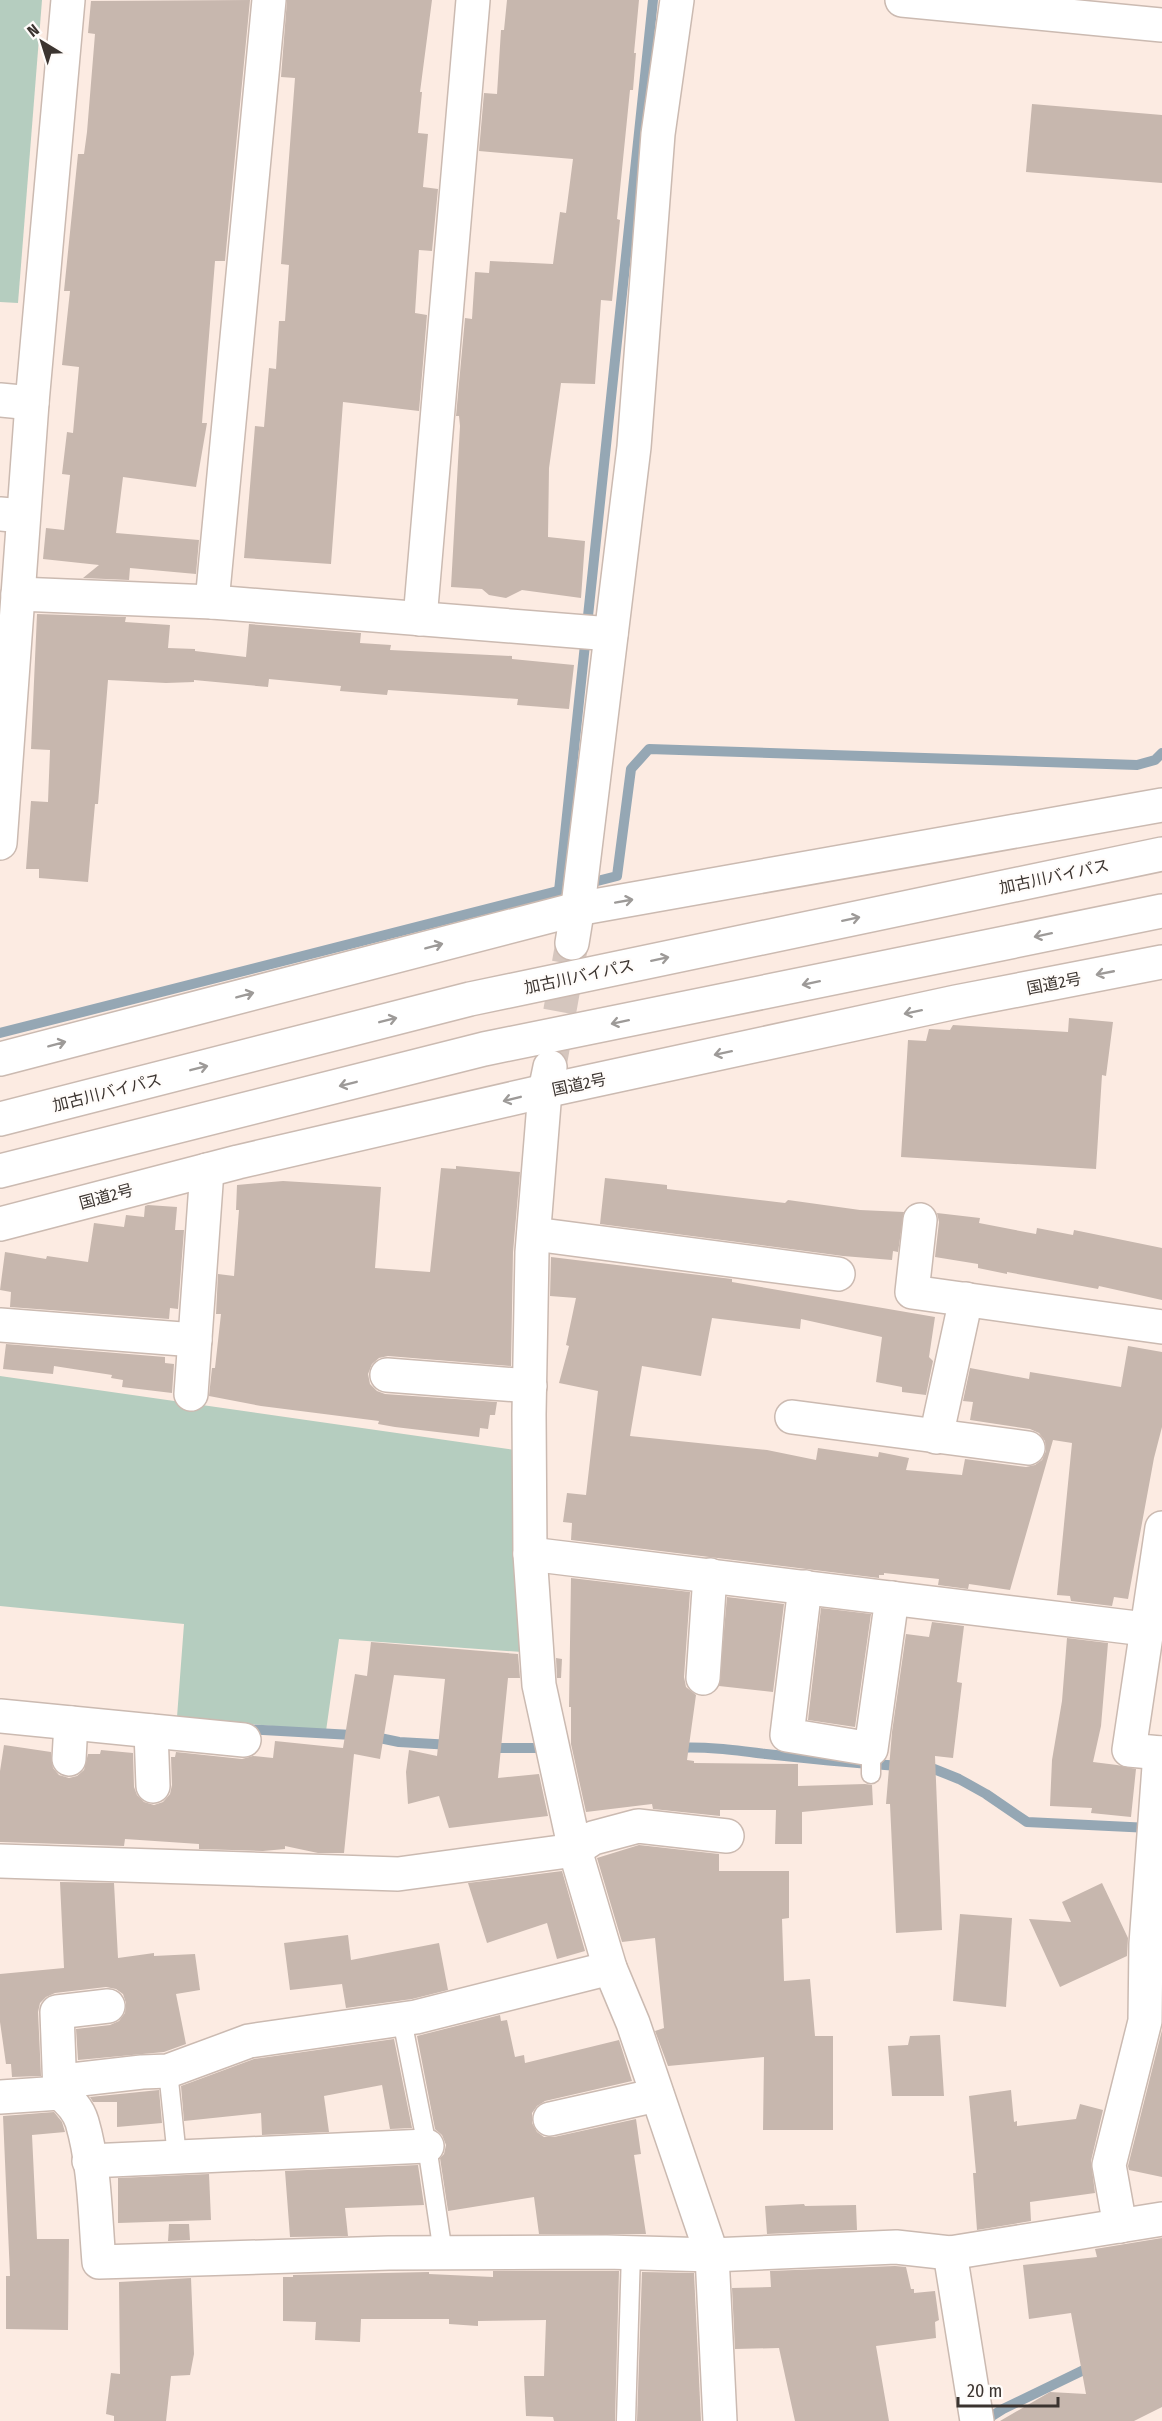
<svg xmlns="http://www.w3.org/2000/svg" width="1162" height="2421" viewBox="0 0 1162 2421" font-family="'Fira Sans Condensed','Noto Sans JP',sans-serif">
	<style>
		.green { fill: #b5cdbf }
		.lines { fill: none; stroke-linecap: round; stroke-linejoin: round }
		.stream { stroke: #95a7b4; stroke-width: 10 }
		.building { fill: #c7b7ae }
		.minor-tunnel { stroke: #d5c6be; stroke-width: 33; stroke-dasharray: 33 16; stroke-linecap: butt }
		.service-casing { stroke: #cbbab1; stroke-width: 21 }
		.minor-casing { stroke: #cbbab1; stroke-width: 36 }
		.tertiary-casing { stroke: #cbbab1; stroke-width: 36 }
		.trunk-casing { stroke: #cbbab1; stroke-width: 36 }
		.motorway-casing { stroke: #cbbab1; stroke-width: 36 }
		.service { stroke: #fff; stroke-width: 18 }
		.minor { stroke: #fff; stroke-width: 33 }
		.tertiary { stroke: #fff; stroke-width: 33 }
		.trunk { stroke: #fff; stroke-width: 33 }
		.motorway { stroke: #fff; stroke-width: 33 }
		.oneway { stroke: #9d9a98 }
		.labels { text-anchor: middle; stroke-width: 4.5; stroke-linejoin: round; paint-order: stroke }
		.street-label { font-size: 16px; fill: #3b3430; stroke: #fffcfa }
	</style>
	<rect width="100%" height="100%" fill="#fcebe2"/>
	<g class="green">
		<path d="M0,0H42L18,303L0,302Z"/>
		<path d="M0,1376L515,1450L522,1652L339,1639L326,1731L177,1717L184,1624L0,1606Z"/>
	</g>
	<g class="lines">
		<g class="stream">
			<path d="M559,891L653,0"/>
			<path d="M0,1033L617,876L631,769L649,749L1137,765L1155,760L1162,753"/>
			<path d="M244,1729L370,1736L399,1742L452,1745"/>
			<path d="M488,1748H548"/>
			<path d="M674,1748C705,1746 735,1750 766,1754C812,1759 858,1764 904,1766"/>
			<path d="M922,1767L934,1769L959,1779L986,1794L1027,1822L1150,1828"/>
			<path d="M984,2421L1003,2409L1092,2366"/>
		</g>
	</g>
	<g class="building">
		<path d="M250,0L225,261H215L202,423H207L196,487L123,477L116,533L199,540L196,574L130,568L129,580L83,578L99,565L43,559L46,528L64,530L70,475L62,474L67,432L73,433L79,367L62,365L70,291H64L78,154H84L87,132L95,34L88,33L91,1Z"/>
		<path d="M287,0H432L420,92H422L418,133L428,134L423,187L438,189L432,251L419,250L415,313L427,315L419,411L343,402L331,564L244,558L255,426L264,427L269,368L276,369L279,321H285L289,265L281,264L295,78L281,77Z"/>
		<path d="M507,0H639L634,53H636L633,90H630L617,219L620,220L612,301L601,300L595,384L561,383L549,468L548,537L585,541L581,598L522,590L506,598L489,595L482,589L451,587L460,426L459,416H456L465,318L472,319L475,272L489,273L490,261L553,264L560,212L566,213L573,159L479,151L484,93L497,94L501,30H504Z"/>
		<path d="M1032,104L1162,115V183L1026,172Z"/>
		<path d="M37,614L126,617L125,622L170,625L168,648L195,649V651L246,657L249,624L361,633L360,643L391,645L390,650L512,656V659L574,665L569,709L517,705L518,699L388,690L387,695L340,691L341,686L269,679L268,687L194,680V682L166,683L108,680L98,804H95L88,882L39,878V869H26L31,801L48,802L50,750L31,749Z"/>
		<path d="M1069,1018L1113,1022L1106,1076L1102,1075L1096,1169L901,1157L908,1040L926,1041L929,1029L950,1030L953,1025L1068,1032Z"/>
		<path d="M456,1166L520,1172L513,1252L511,1366L388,1356L379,1358L372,1364L368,1374L370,1384L377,1391L385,1394L497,1402L495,1415H490L488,1429L480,1428L479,1437L395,1427L378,1424L379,1421L261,1406L209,1396L212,1368H215L221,1314H216L218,1274L234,1276L239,1210H236L237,1185L283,1181L381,1187L375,1268L430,1272L441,1168L456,1169Z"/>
		<path d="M605,1178L667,1185V1189L785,1203L788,1200L860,1210L904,1212L898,1252L893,1251L892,1260L843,1256L600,1224Z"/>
		<path d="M148,1205L177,1207L175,1230H184L178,1309L170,1308L169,1319L10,1307L11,1292L0,1290L5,1252L46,1259L47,1256L88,1262L94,1223L124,1227L126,1215L144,1217L145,1206Z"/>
		<path d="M937,1213L980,1218L979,1223L1036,1234L1037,1228L1073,1235L1074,1230L1162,1248V1300L1099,1286L1098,1289L1007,1272V1274L978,1268V1264L935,1257L939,1222Z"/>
		<path d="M551,1257L732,1279V1282L935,1317L929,1357L933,1361L926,1395L902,1392V1387L876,1382L882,1337L801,1319L800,1329L712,1318L701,1376L642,1366L630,1436L767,1450L816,1460L818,1448L878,1457L879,1452L909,1458L906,1470L962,1475L965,1459L1026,1467L1035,1465L1042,1460L1046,1451L1045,1441L1039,1433L1030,1429L970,1420L973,1402L963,1401L970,1368L1029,1379L1030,1372L1121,1387L1128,1346L1162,1352V1427L1154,1458L1128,1599L1114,1597L1112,1606L1071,1601L1070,1596L1057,1595L1072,1443L1053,1440L1010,1590L969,1584L968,1589L938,1585L939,1579L884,1573V1575H879V1578L571,1540L572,1523L563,1522L567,1493L586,1495L598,1391L559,1383L569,1346L566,1345L576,1298L550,1296Z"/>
		<path d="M6,1344L165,1357V1363L174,1364L172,1393L122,1387L123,1380L111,1378L112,1375L54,1366L53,1374L3,1369Z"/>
		<path d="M571,1578L690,1592L684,1677L686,1687L696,1695L687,1760L694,1761V1763L798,1764V1786L865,1784L872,1785L873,1805L802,1812V1844H775L776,1810H720V1816L653,1809L652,1804L586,1812L571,1744V1707H569Z"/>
		<path d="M727,1597L784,1604L773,1692L719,1686Z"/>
		<path d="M821,1608L871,1614L855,1727L808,1720Z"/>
		<path d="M932,1622L964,1626L957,1682L962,1683L953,1758L935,1756L942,1930L896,1933L890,1804H886L892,1732L906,1634L929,1637Z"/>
		<path d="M1067,1638L1108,1643L1101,1726L1093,1762L1117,1765L1136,1769L1131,1817L1091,1813L1092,1808L1050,1806L1052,1760L1062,1701Z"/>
		<path d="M371,1642L518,1654L520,1678H508L498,1778L539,1774L548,1816L449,1828L439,1796L408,1804L406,1772L409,1750L437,1756L445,1679L394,1675L380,1759L354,1754L344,1853H318L285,1846V1849L263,1851L199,1849V1844L125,1839L124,1846L0,1842V1771L4,1745L51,1752L53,1768L59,1775L69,1778L77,1776L84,1770L88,1754H100L101,1750L133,1753L134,1787L137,1795L144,1802L154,1805L163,1802L170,1794L172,1785L171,1757H175L176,1752L242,1759L253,1756L273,1758L275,1741L343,1748L355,1674L367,1676Z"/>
		<path d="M556,1658L562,1659L561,1678H557Z"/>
		<path d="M639,1845L719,1854V1871H789V1918L782,1919L784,1981L810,1979L815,2036H833V2130H763L764,2057L668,2066L655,2031L664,2028L655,1938L622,1942L597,1858Z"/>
		<path d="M562,1871L585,1951L557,1959L547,1923L487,1943L468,1883Z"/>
		<path d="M60,1882L114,1883L118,1958L154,1953V1956L195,1954L200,1990L176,1994L186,2044L164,2052L78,2060L76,2029L110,2025L119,2021L125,2013L126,2003L123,1994L116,1989L106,1987L55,1993L46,1997L40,2003L38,2012L41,2076L12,2077L11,2064H6L0,2022V1974L64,1968Z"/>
		<path d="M1102,1883L1128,1938L1127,1956L1060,1987L1029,1919L1071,1922L1062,1902Z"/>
		<path d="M960,1914L1012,1918L1006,2007L953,2001Z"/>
		<path d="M348,1935L351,1960L439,1943L448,1990L412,1999L346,2008L342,1984L290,1990L284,1943Z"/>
		<path d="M500,2015L501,2021L507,2020L515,2057L524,2055L525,2063L619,2040L632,2081L545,2101L537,2106L532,2113V2123L537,2132L544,2137H554L636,2119L641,2154L634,2155L646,2234H539L534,2197L448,2211L440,2158L444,2154L446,2145L442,2135L435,2129L417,2036Z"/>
		<path d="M1162,2030V2177L1129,2170L1128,2166Z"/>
		<path d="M940,2035L944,2096H892L888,2046L908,2045L910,2036Z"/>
		<path d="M394,2039L412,2128L390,2129L382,2085L324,2096L329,2132L262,2135L261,2113L184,2121L181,2086L254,2059Z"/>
		<path d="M159,2090L162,2123L117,2127V2102H93L90,2097Z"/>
		<path d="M1011,2090L1014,2122L1017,2121V2126L1076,2119L1080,2104L1103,2110L1091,2161L1095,2193L1030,2202L1031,2221L977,2230L973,2173H976L969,2096Z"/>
		<path d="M54,2112L62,2122L65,2132L32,2135L37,2239H69L68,2330L6,2329V2276H10L3,2116Z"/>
		<path d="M418,2165L424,2205L345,2208L348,2236L290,2237L285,2171Z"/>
		<path d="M209,2174L211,2220L118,2223V2178Z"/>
		<path d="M804,2204L805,2206L856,2205L857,2230L767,2234L765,2206Z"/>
		<path d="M169,2224H189L190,2240L168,2241Z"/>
		<path d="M1162,2238V2407L1134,2421H1000L1050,2392L1086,2394L1071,2313L1029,2319L1023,2265L1097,2257L1095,2249Z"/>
		<path d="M895,2266L906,2267L911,2289H914V2293L935,2291L939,2320L935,2322L936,2338L876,2346L889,2421H795L779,2348L735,2349L732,2288L771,2287L770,2271Z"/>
		<path d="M493,2271H619L615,2421H554L553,2417L526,2416L524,2376H544L546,2320L478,2321V2326L449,2324V2319H361L360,2342L315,2340L316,2322L283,2321V2277H293V2275L429,2272V2274L493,2277Z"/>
		<path d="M642,2272L694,2273L701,2421H637Z"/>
		<path d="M191,2278L194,2354L190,2375L171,2376L166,2421H114V2416L106,2414L111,2373L120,2374L119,2282Z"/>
	</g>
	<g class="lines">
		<path class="minor-tunnel" d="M551,1060L572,943"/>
		<g class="service-casing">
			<g id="service">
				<path d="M871,1749V1774"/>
				<path d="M402,2020L427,2146L443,2253"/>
				<path d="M168,2071L177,2157"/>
				<path d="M626,2421L631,2252"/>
			</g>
		</g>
		<g class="minor-casing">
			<g id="minor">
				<path d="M902,0L1162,25"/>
				<path d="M0,400L32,403"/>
				<path d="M18,594L212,602L611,634"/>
				<path d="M212,602L269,0"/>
				<path d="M420,619L473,0"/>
				<path d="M0,843L32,403L68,0"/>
				<path d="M572,943L578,906L634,447L658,134L677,0"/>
				<path d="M550,1067L545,1091L532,1252L529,1414L530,1554L539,1685L575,1850L610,1968L633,2023L712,2255L720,2421"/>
				<path d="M920,1220L912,1292L1162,1327"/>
				<path d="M534,1234L838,1274"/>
				<path d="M0,1325L195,1340"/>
				<path d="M387,1375L530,1386"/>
				<path d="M191,1394L207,1170"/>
				<path d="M792,1417L1028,1448"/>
				<path d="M936,1437L966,1299"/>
				<path d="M1162,1528L1129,1750L1162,1753"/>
				<path d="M530,1554L1145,1629"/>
				<path d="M805,1587L787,1735L871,1749L892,1598"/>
				<path d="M703,1678L710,1575"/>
				<path d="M0,1716L244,1740"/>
				<path d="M151,1731L153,1786"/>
				<path d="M69,1759L71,1723"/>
				<path d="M0,1861L398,1874L575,1850L593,1838L638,1826L727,1836"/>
				<path d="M108,2006L57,2012L60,2093L72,2080L142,2072L168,2071L249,2041L416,2017L610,1968"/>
				<path d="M0,2097L60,2093C70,2101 78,2109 82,2122C95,2166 95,2216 99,2262L389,2253L606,2252L712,2255L896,2247L950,2253L1162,2219"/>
				<path d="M550,2119L657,2095"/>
				<path d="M89,2161L427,2146"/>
				<path d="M1120,2226L1109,2165L1145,2021L1146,1944L1160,1753"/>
				<path d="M950,2253L977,2421"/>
			</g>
		</g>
		<g class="tertiary-casing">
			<path id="tertiary" d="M0,514L23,516"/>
		</g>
		<g class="trunk-casing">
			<g id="trunk">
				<path d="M0,1059L577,909L1162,805"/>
				<path d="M0,1224L238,1162L545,1091L956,1002L1162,962"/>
			</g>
		</g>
		<g class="motorway-casing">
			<g id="motorway">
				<path d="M0,1119L470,999L1162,854"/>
				<path d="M0,1171L484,1049L1162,911"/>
			</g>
		</g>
		<use href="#service" class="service"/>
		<use href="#minor" class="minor"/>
		<use href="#tertiary" class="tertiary"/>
		<use href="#trunk" class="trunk"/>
		<use href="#motorway" class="motorway"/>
	</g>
	<defs><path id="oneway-shaft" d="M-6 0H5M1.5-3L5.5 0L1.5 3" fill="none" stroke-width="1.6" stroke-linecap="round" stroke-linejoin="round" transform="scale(1.5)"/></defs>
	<g class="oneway">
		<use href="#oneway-shaft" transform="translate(624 901) rotate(-10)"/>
		<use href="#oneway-shaft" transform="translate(851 919) rotate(-12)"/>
		<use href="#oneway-shaft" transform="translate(1043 935) rotate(168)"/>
		<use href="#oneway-shaft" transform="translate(434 946) rotate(-15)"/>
		<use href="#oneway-shaft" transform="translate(660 959) rotate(-12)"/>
		<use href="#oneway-shaft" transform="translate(1105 973) rotate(169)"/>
		<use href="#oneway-shaft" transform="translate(811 983) rotate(168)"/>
		<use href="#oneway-shaft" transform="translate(245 995) rotate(-15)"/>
		<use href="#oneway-shaft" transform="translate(913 1012) rotate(168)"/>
		<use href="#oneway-shaft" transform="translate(388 1020) rotate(-14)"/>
		<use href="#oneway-shaft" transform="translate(620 1022) rotate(168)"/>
		<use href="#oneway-shaft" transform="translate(57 1044) rotate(-15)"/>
		<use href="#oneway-shaft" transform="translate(723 1053) rotate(168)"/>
		<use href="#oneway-shaft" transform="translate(199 1068) rotate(-14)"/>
		<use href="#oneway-shaft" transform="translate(348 1084) rotate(166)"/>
		<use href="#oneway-shaft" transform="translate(512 1099) rotate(166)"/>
	</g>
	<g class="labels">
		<g class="street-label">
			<text transform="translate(1054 876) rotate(-12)" y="6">加古川バイパス</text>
			<text transform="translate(579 976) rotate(-12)" y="6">加古川バイパス</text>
			<text transform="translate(1054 983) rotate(-11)" y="6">国道2号</text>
			<text transform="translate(579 1084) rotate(-12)" y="6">国道2号</text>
			<text transform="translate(107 1092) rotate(-14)" y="6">加古川バイパス</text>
			<text transform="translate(106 1196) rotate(-15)" y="6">国道2号</text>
		</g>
	</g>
	<g transform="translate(42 42) rotate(322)" stroke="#fffcfa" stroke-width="4.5" paint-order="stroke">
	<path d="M0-4.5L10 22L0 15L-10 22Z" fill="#3b3430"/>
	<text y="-9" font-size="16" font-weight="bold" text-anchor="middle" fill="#3b3430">N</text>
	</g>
	<path d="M958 2397v9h100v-9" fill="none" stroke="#3b3430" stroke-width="3"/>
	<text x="967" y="2397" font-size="18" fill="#3b3430" stroke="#fffcfa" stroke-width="4.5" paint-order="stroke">20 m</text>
</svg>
